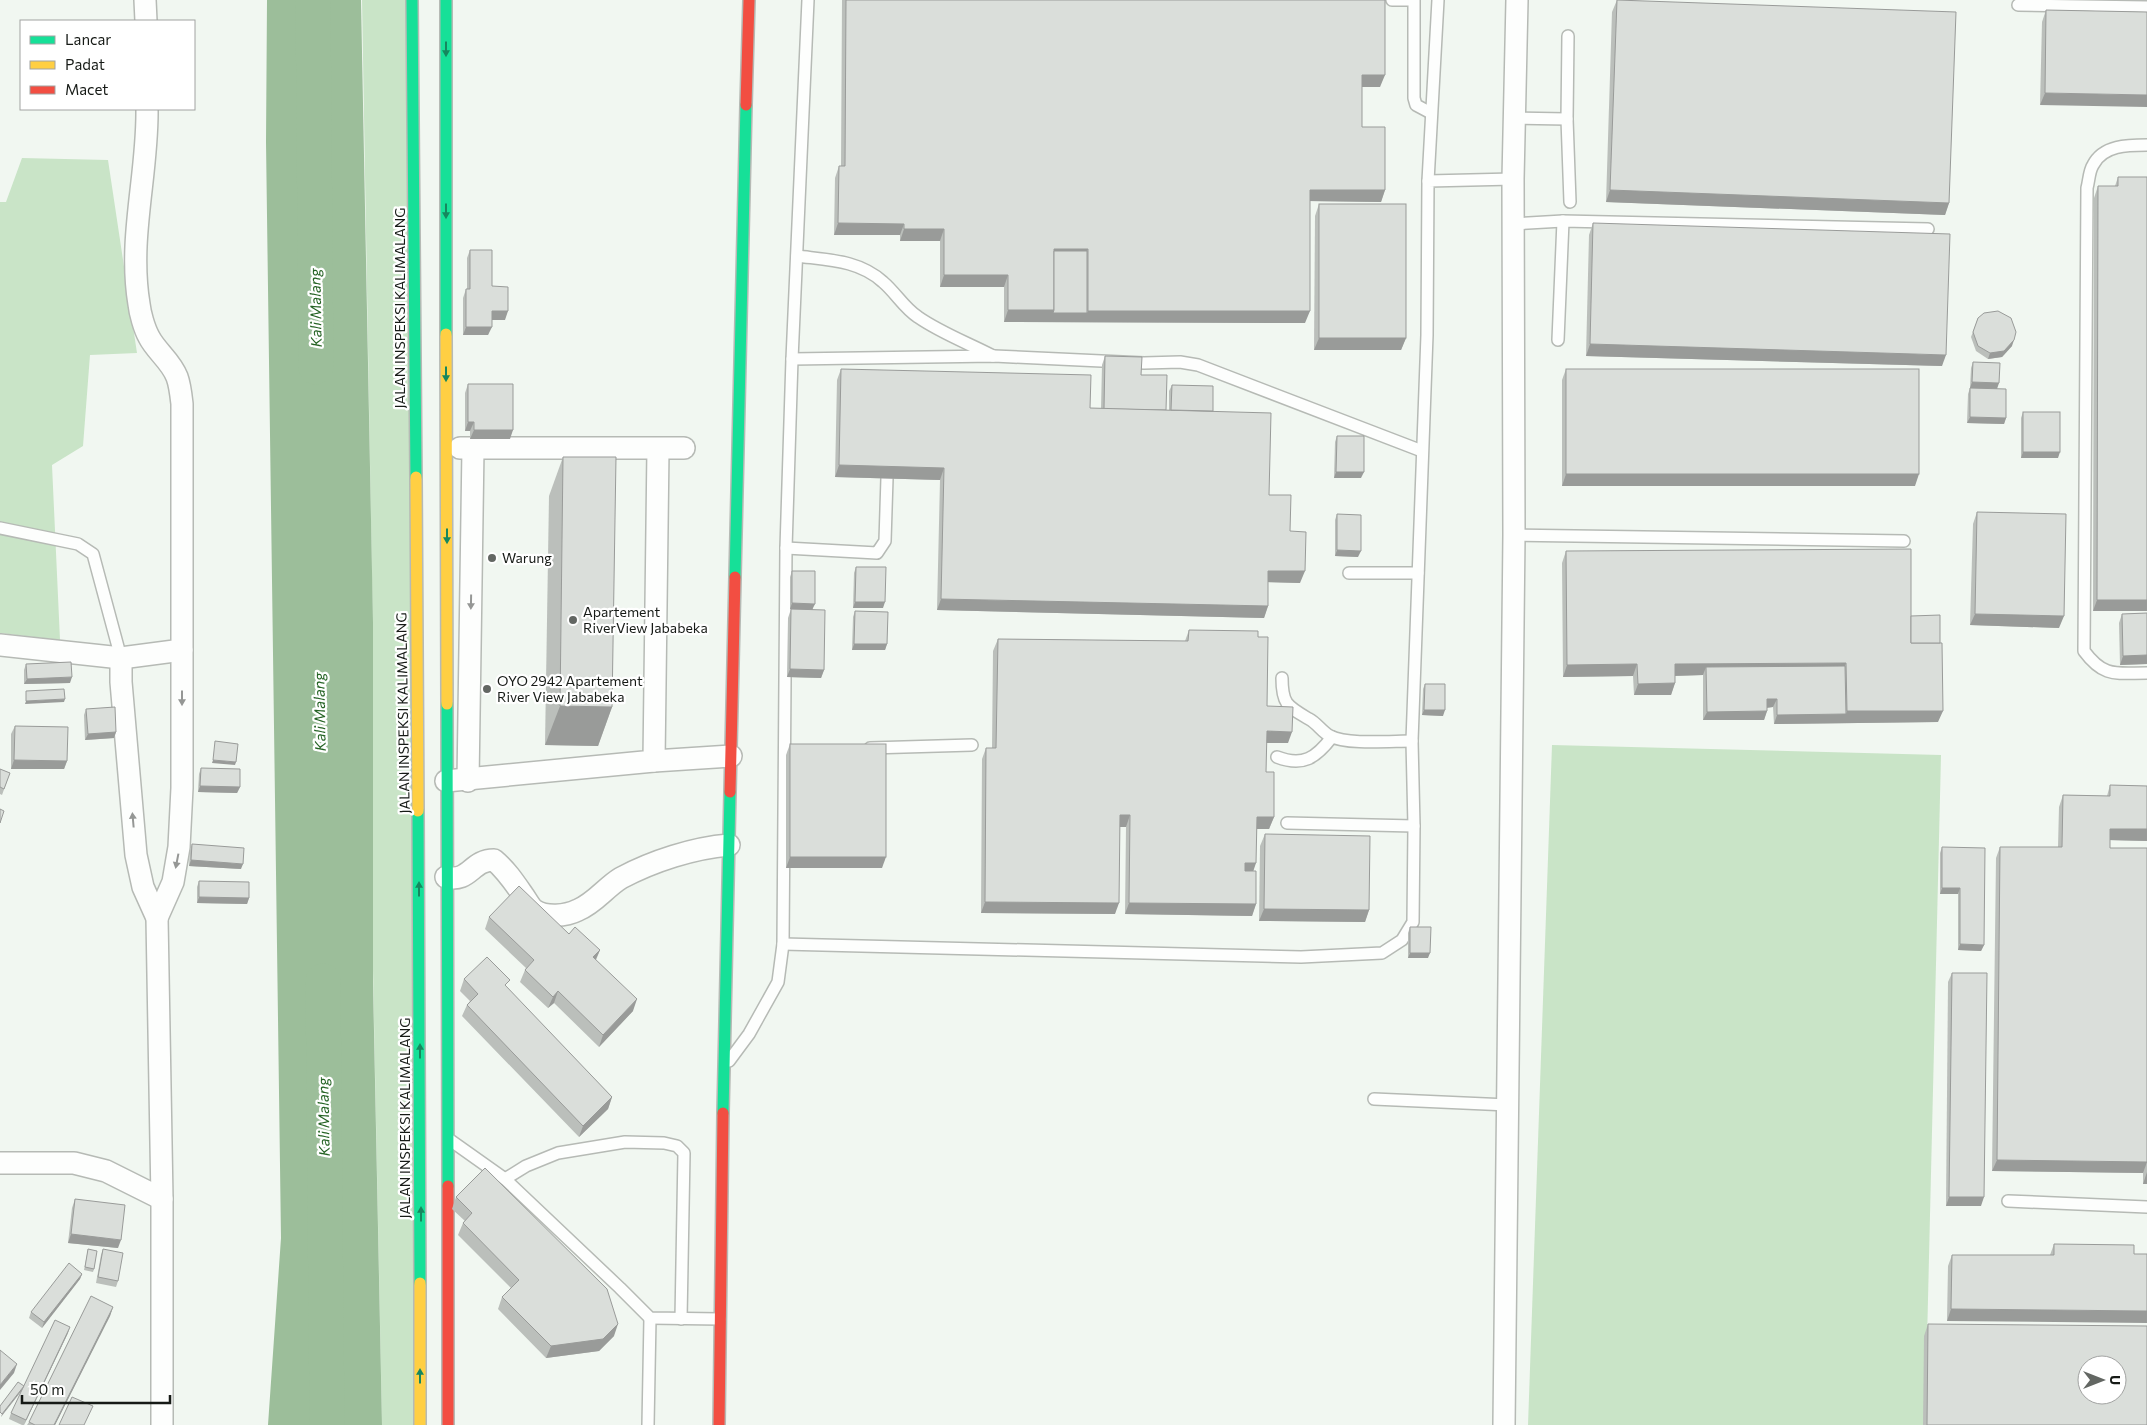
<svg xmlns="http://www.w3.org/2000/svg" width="2147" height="1425" viewBox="0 0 2147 1425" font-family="Commissioner,sans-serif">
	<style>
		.green { fill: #c9e4c7 }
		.water { fill: #9cbe9a }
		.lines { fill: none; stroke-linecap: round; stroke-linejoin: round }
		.river { stroke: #9cbe9a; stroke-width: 35 }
		.lane-casing { stroke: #b6bab5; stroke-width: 14 }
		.street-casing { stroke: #b6bab5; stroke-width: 24 }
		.fast-casing { stroke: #b6bab5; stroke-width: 14 }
		.slow-casing { stroke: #b6bab5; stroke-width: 14 }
		.jam-casing { stroke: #b6bab5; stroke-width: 14 }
		.lane { stroke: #fdfefd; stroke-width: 11 }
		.street { stroke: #fdfefd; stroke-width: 21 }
		.fast { stroke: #16e098; stroke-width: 11 }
		.slow { stroke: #ffcf43; stroke-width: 11 }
		.jam { stroke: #f24e42; stroke-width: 11 }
		.wall { fill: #bbbfbb }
		.shaded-wall { fill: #999b99 }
		.building { fill: #dadeda; stroke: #999b99; fill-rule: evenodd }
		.oneway { fill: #16875e }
		.oneway2 { fill: #959795 }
		.poi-dot { fill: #636763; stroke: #fff; stroke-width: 2 }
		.labels { text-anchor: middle; stroke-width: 4.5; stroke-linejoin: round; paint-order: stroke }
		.street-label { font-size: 14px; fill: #161a16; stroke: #fff }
		.poi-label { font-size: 14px; fill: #161a16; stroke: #fff; text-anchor: start }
		.water-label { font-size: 15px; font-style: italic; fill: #256324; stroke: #fff }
	</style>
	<rect width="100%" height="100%" fill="#f1f7f1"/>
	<g class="green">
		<path d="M362,0H412L420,1425H382L373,970V636Z"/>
		<path d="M22,158L108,160L137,353L90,355L83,446L52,465L60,640L0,633V202H6Z"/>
		<path d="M1552,745L1941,755L1925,1425H1528Z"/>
	</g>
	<path class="water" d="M267,0H361L373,623V982L382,1425H268L281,1238L266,142Z"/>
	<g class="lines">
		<g class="river">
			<path d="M313,0L316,367"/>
			<path d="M323,981L327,1425"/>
		</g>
		<g class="lane-casing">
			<g id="lane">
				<path d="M1392,0H1408"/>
				<path d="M1414,0V98L1416,105L1431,113"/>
				<path d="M2018,5L2147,7"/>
				<path d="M1568,36L1567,119L1570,202"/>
				<path d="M1515,118L1567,119"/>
				<path d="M2147,145C2128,145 2103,145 2093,165C2089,171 2089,181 2087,188L2084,651C2104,678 2116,673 2147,673"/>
				<path d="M1428,181L1438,0"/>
				<path d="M1513,224L1563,221L1928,229"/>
				<path d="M797,256C828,260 859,260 883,282C896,293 904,308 918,317C941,333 968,343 993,356"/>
				<path d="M1558,340L1563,221"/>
				<path d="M792,359L994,356L1144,363L1180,362L1198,365L1422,451"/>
				<path d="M0,528L78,544L93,554L121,658"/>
				<path d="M1514,535L1904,541"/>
				<path d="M786,548L877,553L885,541L887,478"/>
				<path d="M1349,573H1418"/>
				<path d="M1282,678C1282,704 1287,706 1309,719C1317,723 1322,732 1330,736C1347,745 1391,741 1412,741"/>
				<path d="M870,748L972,745"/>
				<path d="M1277,757C1303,767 1316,758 1332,737"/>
				<path d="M1287,823L1414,826"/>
				<path d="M783,944L1301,957L1382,953L1402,940L1413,922L1414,826L1412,741L1427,335L1428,181L1513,179"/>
				<path d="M729,1061L749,1034L778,982L783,944L786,548L792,359L808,0"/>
				<path d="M1374,1099L1508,1105"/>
				<path d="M450,1140L505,1179L620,1288L650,1318L720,1319"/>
				<path d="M505,1179L526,1166L558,1153L625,1142L664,1143L677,1146L684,1153L681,1319"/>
				<path d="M2008,1201L2147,1207"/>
				<path d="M648,1425L650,1318"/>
			</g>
		</g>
		<g class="street-casing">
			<g id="street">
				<path d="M145,0L146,21"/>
				<path d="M460,448H684"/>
				<path d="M0,645L121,658L182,650V404C181,395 180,385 177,377C171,361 156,351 149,337C144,328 140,313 139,304C128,238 148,174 147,109"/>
				<path d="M121,658V682L136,855L143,887L157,918L162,1199V1425"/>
				<path d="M654,761L731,756"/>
				<path d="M446,781L654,761L658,449"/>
				<path d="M468,781L473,448"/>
				<path d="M446,877C470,883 471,860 494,860C506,870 514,882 523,895C526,899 530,907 534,910C546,918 566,916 578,910C595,903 606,887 621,878C653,861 693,848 729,845"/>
				<path d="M157,918L173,882L179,847L182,788V650"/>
				<path d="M0,1163H74L106,1171L162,1199"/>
				<path d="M1504,1425L1514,535L1513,179L1517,0"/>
			</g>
		</g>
		<g class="fast-casing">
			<g id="fast">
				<path d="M412,0L416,477"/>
				<path d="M446,0V334"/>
				<path d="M735,577L746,105"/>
				<path d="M447,704L448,1186"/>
				<path d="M418,811L420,1283"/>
				<path d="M723,1113L730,792"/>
			</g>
		</g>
		<g class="slow-casing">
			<g id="slow">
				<path d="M446,334L447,704"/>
				<path d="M416,477L418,811"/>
				<path d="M420,1425V1283"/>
			</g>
		</g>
		<g class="jam-casing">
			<g id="jam">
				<path d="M746,105L749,0"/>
				<path d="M730,792L735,577"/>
				<path d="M448,1186V1425"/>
				<path d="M719,1425L723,1113"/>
			</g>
		</g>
		<use href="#lane" class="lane"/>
		<use href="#street" class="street"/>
		<use href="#fast" class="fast"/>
		<use href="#slow" class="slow"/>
		<use href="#jam" class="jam"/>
	</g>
	<g class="wall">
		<path d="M842,0H1385L1380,87H1362V127L1385,190L1381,202L1310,201L1305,323L1004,322V287H940V241H900V235H834L835,178L839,166H841Z"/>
		<path d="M1617,0L1949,203L1945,215L1606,202L1612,12Z"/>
		<path d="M2046,10L2147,12L2040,105L2042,22Z"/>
		<path d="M2118,177L2147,611H2093L2094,198L2098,186H2115Z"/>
		<path d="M1319,204L1406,338L1401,350H1314L1315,216Z"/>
		<path d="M1593,223L1942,366L1586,356L1589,235Z"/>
		<path d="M470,250L492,286L505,320H492L488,335H463V298L466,289H467V258Z"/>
		<path d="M1978,318L2012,346L2002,357L1988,359L1976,351L1971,337Z"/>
		<path d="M1105,356L1141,375L1166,410H1169V391L1172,385L1213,411L1269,495L1290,531L1300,583L1268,582V606L1264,618L937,610L940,480L835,477L837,380L841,369L1090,408L1101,409L1102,365Z"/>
		<path d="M1973,362L1997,388L2006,418L2004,424L1967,423L1968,394L1970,388L1971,368Z"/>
		<path d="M1566,369L1915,486H1562V380Z"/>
		<path d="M468,384L510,439H470V431H465V393Z"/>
		<path d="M2023,412L2058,458H2021V418Z"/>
		<path d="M1337,436L1361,478H1334L1335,442Z"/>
		<path d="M563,457L612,707L598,746L545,745L549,496Z"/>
		<path d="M1977,512L2059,628L1970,625L1973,524Z"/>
		<path d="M1337,514L1358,557L1335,556V520Z"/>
		<path d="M1566,551L1911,616L1938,722L1774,724L1773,707L1767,708V711L1764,720H1703V675L1675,676V683L1671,695H1634L1633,676L1563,677L1562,563Z"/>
		<path d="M856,567L883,608H853L854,573Z"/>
		<path d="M792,571L813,609L824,670L821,678L787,677L788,618L791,609H790V577Z"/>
		<path d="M855,611L887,644L885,650H852L853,617Z"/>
		<path d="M2147,613V664L2120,665L2119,623L2122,614Z"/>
		<path d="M1189,630L1258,637L1267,706L1288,743H1266V772L1274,817L1269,829H1257L1253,871L1256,904L1252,916L1125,914L1126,827H1120L1115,914L981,913L982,759L986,748H992L993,651L998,639L1185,641Z"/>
		<path d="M26,664L70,683L24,684V670Z"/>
		<path d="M1425,684L1443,716L1422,715L1423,689Z"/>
		<path d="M86,709L116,732L114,738L85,740L84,715Z"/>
		<path d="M15,726L67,761L64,769H11V734Z"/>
		<path d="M790,744L882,868H786V755Z"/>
		<path d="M201,768L240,787L237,793L198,792L199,774Z"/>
		<path d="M0,769L10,773L2,795L0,794Z"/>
		<path d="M2110,785L2147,786V841L2110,840V848H2147V1184H2143V1173L1992,1171L1996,858L2000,847H2058L2059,807L2063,795L2107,796Z"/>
		<path d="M1265,834L1369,910L1365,922L1259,921L1260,846Z"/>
		<path d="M192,844L241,869L189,866L190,850Z"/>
		<path d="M1942,847L1984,945L1981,951L1958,950V894H1940V853Z"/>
		<path d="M199,881L249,898L247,904L197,903V887Z"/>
		<path d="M489,917L569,934L600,950L596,960L633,1011L599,1047L554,1003L548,1008L520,982L525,970L526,968L485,929Z"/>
		<path d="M1410,927L1428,958H1408V933Z"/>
		<path d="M1952,973L1981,1206H1946L1948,982Z"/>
		<path d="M464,979L507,988L612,1097L608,1109L579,1137L462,1016L467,1005L470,1001L460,991Z"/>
		<path d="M456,1197L614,1336L599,1351L546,1358L498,1309L502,1297L511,1288L458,1235L463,1223L465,1221L452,1209Z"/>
		<path d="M75,1199L118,1248L68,1243L72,1208Z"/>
		<path d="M2054,1244L2134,1254L1947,1321L1948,1266L1952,1255H2050Z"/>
		<path d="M88,1249L94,1269L93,1272L84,1270Z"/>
		<path d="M103,1249L118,1281L116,1287L96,1283L101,1255Z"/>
		<path d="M82,1274L80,1279L42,1328L29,1318L31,1312Z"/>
		<path d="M113,1307L110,1316L55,1425H27L29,1422Z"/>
		<path d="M1928,1324L2147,1425H1923L1924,1336Z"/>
		<path d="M68,1333L24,1425H22L9,1419L11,1413Z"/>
	</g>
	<g class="shaded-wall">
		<path d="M1362,75H1385L1380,87H1358Z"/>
		<path d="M2045,93L2147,95V107L2040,105Z"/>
		<path d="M1310,190H1385L1381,202L1306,201Z"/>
		<path d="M1610,190L1949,203L1945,215L1606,202Z"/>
		<path d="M838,223L904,224L900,235H834Z"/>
		<path d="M904,229H944L940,241H900Z"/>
		<path d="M1054,249H1088L1084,260H1053Z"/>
		<path d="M944,275H1008L1004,287H940Z"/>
		<path d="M1008,310H1054L1087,313L1088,311H1310L1305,323L1004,322Z"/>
		<path d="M492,311H508L505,320H488Z"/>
		<path d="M466,327H492L488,335H463Z"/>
		<path d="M1319,338H1406L1401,350H1314Z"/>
		<path d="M2014,340L2012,346L2002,357L1988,359L1990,353Z"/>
		<path d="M1590,344L1946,355L1942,366L1586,356Z"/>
		<path d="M1972,382L1999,383L1997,389L1970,388Z"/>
		<path d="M1970,417L2006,418L2004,424L1967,423Z"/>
		<path d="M468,422H474L470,431H465Z"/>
		<path d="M474,430H513L510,439H470Z"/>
		<path d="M2023,452H2060L2058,458H2021Z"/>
		<path d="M839,465L944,468L940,480L835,477Z"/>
		<path d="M1336,472H1364L1361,478H1334Z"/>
		<path d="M1566,474H1919L1915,486H1562Z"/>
		<path d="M1337,550L1361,551L1358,557L1335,556Z"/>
		<path d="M1268,571H1305L1300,583L1264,582Z"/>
		<path d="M941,599L1268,606L1264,618L937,610Z"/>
		<path d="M2097,600H2147V611H2093Z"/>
		<path d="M855,602H885L883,608H853Z"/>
		<path d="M792,603L815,604L812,610L790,609Z"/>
		<path d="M1975,614L2064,616L2059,628L1970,625Z"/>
		<path d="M854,644H887L885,650H852Z"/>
		<path d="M2147,655V664L2120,665L2123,656Z"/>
		<path d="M1846,663L1842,674L1706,667L1703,675L1671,676L1675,664Z"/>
		<path d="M1637,664L1633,676L1563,677L1567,665Z"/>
		<path d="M790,669L824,670L821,678L787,677Z"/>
		<path d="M72,677L70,683L24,684L27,679Z"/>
		<path d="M1675,683L1671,695H1634L1638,684Z"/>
		<path d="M65,699L64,702L25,704L26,701Z"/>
		<path d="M1767,699H1777L1773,707L1764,708Z"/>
		<path d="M560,706L612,707L598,746L545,745Z"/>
		<path d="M1424,710H1445L1443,716L1422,715Z"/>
		<path d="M1767,711L1764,720H1703L1707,712Z"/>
		<path d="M1847,711H1943L1938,722L1774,724L1777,715L1846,714Z"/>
		<path d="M1267,731L1292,732L1288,743H1262Z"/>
		<path d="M116,732L114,738L85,740L88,734Z"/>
		<path d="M14,760L67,761L64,769H11Z"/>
		<path d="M213,760L236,762L235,765L212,763Z"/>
		<path d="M200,786L240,787L237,793L198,792Z"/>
		<path d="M1120,815H1130L1126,827H1116Z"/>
		<path d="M1257,817H1274L1269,829H1253Z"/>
		<path d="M2110,829H2147V841L2106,840Z"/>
		<path d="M790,857H886L882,868H786Z"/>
		<path d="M191,860L243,864L241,869L189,866Z"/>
		<path d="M1245,863H1256L1252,875L1241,874Z"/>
		<path d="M1942,888H1960L1958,894H1940Z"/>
		<path d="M199,897L249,898L247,904L197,903Z"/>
		<path d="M985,902L1119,903L1115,914L981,913Z"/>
		<path d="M1129,903L1256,904L1252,916L1125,914Z"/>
		<path d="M1264,909L1369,910L1365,922L1259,921Z"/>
		<path d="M1960,944L1984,945L1981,951L1958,950Z"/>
		<path d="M600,950L595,961L593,957Z"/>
		<path d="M1410,953H1430L1428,958H1408Z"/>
		<path d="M558,991L554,1003L548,1008L553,997Z"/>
		<path d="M637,999L633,1011L599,1047L603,1035Z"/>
		<path d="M612,1097L608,1109L579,1137L583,1126Z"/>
		<path d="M1997,1160L2147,1162L2143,1173L1992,1171Z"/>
		<path d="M2147,1172V1184H2143Z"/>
		<path d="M1949,1197H1984L1981,1206H1946Z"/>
		<path d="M71,1234L121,1240L118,1248L68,1243Z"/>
		<path d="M82,1274L80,1279L42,1328L44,1322Z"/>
		<path d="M113,1307L110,1316L55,1425H54Z"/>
		<path d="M1951,1309L2147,1311V1323L1947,1321Z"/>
		<path d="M618,1324L614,1336L599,1351L546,1358L551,1346Z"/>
		<path d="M70,1327L68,1333L24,1425L26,1420Z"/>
		<path d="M17,1364L14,1373L0,1390V1385Z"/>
		<path d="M24,1386L23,1389L1,1417L2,1414Z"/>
	</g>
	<g class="building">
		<path d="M846,0H1385V75H1362V127H1385V190H1310V311H1088V249H1054V310H1008V275H944V229H904V224L838,223L839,166H845Z"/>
		<path d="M1617,0L1956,12L1949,203L1610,190Z"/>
		<path d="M2046,10L2147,12V95L2045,93Z"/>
		<path d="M2118,177H2147V600H2097L2098,186H2118Z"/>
		<rect x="1319" y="204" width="87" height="134"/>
		<path d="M1593,223L1950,234L1946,355L1590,344Z"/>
		<path d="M470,250H492V286L508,287V311H492V327H466V289H470Z"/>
		<path d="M1054,251H1087V313H1053L1054,310Z"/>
		<path d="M1998,311L2011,318L2016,332L2014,340L2004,351L1990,353L1978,346L1973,332L1978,318L1984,313Z"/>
		<path d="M1105,356L1142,357L1141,375H1167L1166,410L1104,409Z"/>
		<path d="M1973,362L2000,363L1999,383L1972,382Z"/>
		<path d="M841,369L1091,375L1090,408L1271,413L1269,495H1291L1290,531L1306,532L1305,571H1268V606L941,599L944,468L839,465Z"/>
		<rect x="1566" y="369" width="353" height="105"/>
		<path d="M468,384H513V430H474V422H468Z"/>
		<path d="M1172,385L1213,386V411L1171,410Z"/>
		<path d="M1970,388L2006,389V418L1970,417Z"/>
		<rect x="2023" y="412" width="37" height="40"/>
		<path d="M1337,436H1364V472H1336Z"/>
		<path d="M563,457H616L612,707L560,706Z"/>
		<path d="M1977,512L2066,514L2064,616L1975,614Z"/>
		<path d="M1337,514L1361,515V551L1337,550Z"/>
		<path d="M1911,549V643H1942L1943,711H1847L1846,663L1675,664V683L1638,684L1637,664L1567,665L1566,551Z"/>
		<path d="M856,567H886L885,602H855Z"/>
		<path d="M792,571H815V604L792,603Z"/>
		<path d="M791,609L825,610L824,670L790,669Z"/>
		<path d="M855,611L888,612L887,644H854Z"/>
		<path d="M2147,613V655L2123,656L2122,614Z"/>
		<path d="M1940,615V643H1911V616Z"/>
		<path d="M1189,630L1258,631V637H1268L1267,706L1293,707L1292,732L1267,731L1266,772H1274V817H1257L1256,863H1245V871H1256V904L1129,903L1130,815H1120L1119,903L985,902L986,748H996L998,639L1188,641Z"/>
		<path d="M71,662L72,677L27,679L26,664Z"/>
		<path d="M1845,666L1846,714L1777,715V699H1767V711L1707,712L1706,667Z"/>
		<path d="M1425,684H1445V710H1424Z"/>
		<path d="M64,689L65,699L26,701V691Z"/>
		<path d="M115,707L116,732L88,734L86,709Z"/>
		<path d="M15,726L68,727L67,761L14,760Z"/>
		<path d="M215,741L238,744L236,762L213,760Z"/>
		<rect x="790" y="744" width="96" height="113"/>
		<path d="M201,768L240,769V787L200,786Z"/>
		<path d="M0,769L10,773L4,789L0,787Z"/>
		<path d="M2110,785L2147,786V829H2110V848H2147V1162L1997,1160L2000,847H2062L2063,795L2110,796Z"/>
		<path d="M0,809L4,811L0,823Z"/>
		<path d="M1265,834L1370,836L1369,910L1264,909Z"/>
		<path d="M192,844L244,848L243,864L191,860Z"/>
		<path d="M1942,847L1985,848L1984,945L1960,944V888H1942Z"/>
		<path d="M199,881L249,882V898L199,897Z"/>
		<path d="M519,886L569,934L575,927L600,950L593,957L637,999L603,1035L558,991L553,997L525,970L534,960L489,917Z"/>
		<path d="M1410,927H1431L1430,953H1410Z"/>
		<path d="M487,957L510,980L505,985L612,1097L583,1126L467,1005L478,994L464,979Z"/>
		<path d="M1952,973H1987L1984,1197H1949Z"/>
		<path d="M485,1168L607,1289L618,1324L603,1339L551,1346L502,1297L519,1280L463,1223L472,1213L456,1197Z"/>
		<path d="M75,1199L125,1205L121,1240L71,1234Z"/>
		<path d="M2054,1244L2134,1245V1254H2147V1311L1951,1309L1952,1255H2054Z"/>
		<path d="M88,1249L97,1251L94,1269L85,1267Z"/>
		<path d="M103,1249L123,1253L118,1281L98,1277Z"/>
		<path d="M69,1263L82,1274L44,1322L31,1312Z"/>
		<path d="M91,1296L113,1307L54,1425H35L29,1422Z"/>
		<path d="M55,1320L70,1327L26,1420L11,1413Z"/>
		<path d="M1928,1324L2147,1326V1425H1927ZM2087,1365H2117V1395H2087Z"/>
		<path d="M0,1350L17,1364L0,1385Z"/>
		<path d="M18,1382L24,1386L2,1414L0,1412V1406Z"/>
		<path d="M72,1397L93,1406L84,1425H59Z"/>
	</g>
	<defs><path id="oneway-solid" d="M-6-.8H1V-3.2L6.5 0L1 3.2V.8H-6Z" transform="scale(1.25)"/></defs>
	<g class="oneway">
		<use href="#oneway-solid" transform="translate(446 49) rotate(90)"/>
		<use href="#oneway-solid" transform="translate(446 211) rotate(90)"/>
		<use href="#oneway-solid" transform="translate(446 374) rotate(90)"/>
		<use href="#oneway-solid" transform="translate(447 536) rotate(90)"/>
		<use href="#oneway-solid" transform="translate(419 889) rotate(-90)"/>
		<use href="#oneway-solid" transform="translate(420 1051) rotate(-90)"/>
		<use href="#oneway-solid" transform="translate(421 1214) rotate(-90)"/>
		<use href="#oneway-solid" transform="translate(420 1376) rotate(-90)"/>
	</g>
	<g class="oneway2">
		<use href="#oneway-solid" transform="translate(471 602) rotate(91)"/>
		<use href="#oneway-solid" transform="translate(182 698) rotate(90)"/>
		<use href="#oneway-solid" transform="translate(133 820) rotate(-95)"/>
		<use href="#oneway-solid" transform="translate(177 861) rotate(101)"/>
	</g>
	<g class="poi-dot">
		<circle cx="492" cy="558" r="5"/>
		<circle cx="573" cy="620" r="5"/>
		<circle cx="487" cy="689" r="5"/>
	</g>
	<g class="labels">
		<g class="street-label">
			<text transform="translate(400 308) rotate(-90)" y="5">JALAN INSPEKSI KALIMALANG</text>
			<text transform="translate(403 713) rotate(-91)" y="5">JALAN INSPEKSI KALIMALANG</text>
			<text transform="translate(405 1118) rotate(-90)" y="5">JALAN INSPEKSI KALIMALANG</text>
		</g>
		<g class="poi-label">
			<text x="502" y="563">Warung</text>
			<text x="583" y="617">Apartement<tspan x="583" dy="16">RiverView Jababeka</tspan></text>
			<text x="497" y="686">OYO 2942 Apartement<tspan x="497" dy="16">River View Jababeka</tspan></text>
		</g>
		<g class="water-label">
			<text transform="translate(316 308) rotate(-91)" y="5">Kali Malang</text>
			<text transform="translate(320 712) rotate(-91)" y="5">Kali Malang</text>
			<text transform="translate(324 1117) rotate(-91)" y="5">Kali Malang</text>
		</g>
	</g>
	<rect x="20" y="20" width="175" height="90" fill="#ffffff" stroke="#a2a3a2"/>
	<rect x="30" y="36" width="25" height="8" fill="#16e098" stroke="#a2a3a2"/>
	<text x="65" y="45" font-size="15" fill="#161a16">Lancar</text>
	<rect x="30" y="61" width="25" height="8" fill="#ffcf43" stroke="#a2a3a2"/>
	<text x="65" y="70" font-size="15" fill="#161a16">Padat</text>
	<rect x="30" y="86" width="25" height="8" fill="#f24e42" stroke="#a2a3a2"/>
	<text x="65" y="95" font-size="15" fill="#161a16">Macet</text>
	<g transform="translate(2102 1380) rotate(90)"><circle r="24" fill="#ffffff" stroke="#a2a3a2"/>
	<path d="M0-4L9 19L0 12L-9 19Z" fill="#636763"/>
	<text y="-8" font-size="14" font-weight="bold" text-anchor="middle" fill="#161a16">U</text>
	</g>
	<path d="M22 1395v8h148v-8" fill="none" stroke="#161a16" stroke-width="2.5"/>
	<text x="30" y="1395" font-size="15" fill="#161a16" stroke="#ffffff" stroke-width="4" paint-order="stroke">50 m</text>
</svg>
